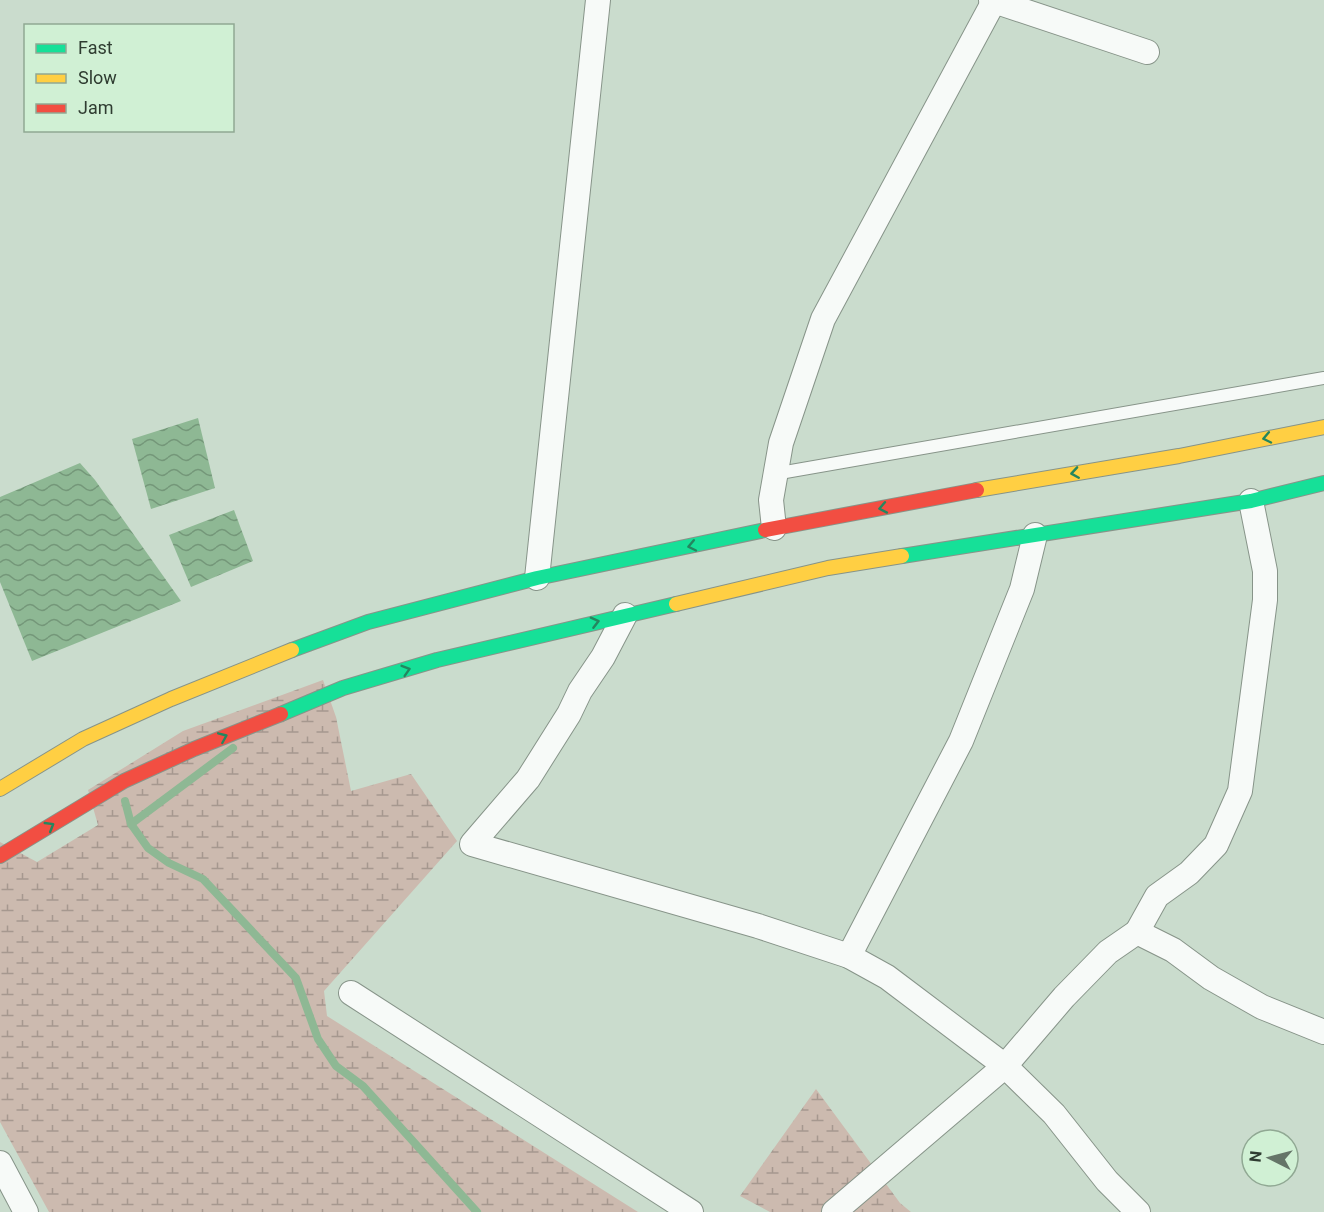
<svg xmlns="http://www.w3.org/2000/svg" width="1324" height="1212" viewBox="0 0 1324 1212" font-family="Roboto,sans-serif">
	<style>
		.wetland { fill: url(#wetland-marsh) }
		.water { fill: url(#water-waves) }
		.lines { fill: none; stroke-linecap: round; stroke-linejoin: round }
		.stream { stroke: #8eb894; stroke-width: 8 }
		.lane-casing { stroke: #879489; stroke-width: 14 }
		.street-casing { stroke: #879489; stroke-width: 26 }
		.fast-casing { stroke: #879489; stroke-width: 16 }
		.slow-casing { stroke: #879489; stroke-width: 16 }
		.jam-casing { stroke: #879489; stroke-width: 16 }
		.lane { stroke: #f7faf8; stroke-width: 12 }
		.street { stroke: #f7faf8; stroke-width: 24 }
		.fast { stroke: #16e098; stroke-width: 14 }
		.slow { stroke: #ffcf43; stroke-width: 14 }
		.jam { stroke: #f24e42; stroke-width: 14 }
		.oneway { stroke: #24865f }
	</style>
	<defs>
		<pattern id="wetland-marsh" width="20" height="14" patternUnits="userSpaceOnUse" patternTransform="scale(1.5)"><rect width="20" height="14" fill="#ccbaaf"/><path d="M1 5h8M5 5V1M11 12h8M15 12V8" fill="none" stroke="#a6988f"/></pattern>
		<pattern id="water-waves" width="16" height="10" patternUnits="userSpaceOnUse" patternTransform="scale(1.5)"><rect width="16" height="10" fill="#8eb894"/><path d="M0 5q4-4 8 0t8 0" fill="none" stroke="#749779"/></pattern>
	</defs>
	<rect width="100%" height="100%" fill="#cadccd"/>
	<g class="wetland">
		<path d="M323,680L336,717L351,791L411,774L457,841L324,991L327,1016L638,1212H49L0,1122V842L37,862L98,825L88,790L183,731Z"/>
		<path d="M816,1089L900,1203L911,1212H770L740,1196Z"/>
	</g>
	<g class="water">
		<path d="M198,418L215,488L151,509L132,439Z"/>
		<path d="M80,463L95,480L181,601L32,661L0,582V497Z"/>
		<path d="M234,510L253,561L191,587L169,535Z"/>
	</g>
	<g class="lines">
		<g class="stream">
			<path d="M125,801L131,824L148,848L169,863L203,879L296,978L318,1039L336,1066L363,1086L477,1212"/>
			<path d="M131,824L233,748"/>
		</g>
		<g class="lane-casing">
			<path id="lane" d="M774,474L1324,378"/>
		</g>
		<g class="street-casing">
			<g id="street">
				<path d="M991,0L1147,52"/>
				<path d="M774,528L771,500L781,443L823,319L994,1"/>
				<path d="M537,578L598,0"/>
				<path d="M625,615L603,657L580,691L569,714L528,779L472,844L758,926L849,956L887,977L1005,1066L1054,1114L1107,1181L1138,1212"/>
				<path d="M1137,932L1157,896L1189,873L1216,845L1240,791L1265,600V571L1251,501"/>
				<path d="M849,956L961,741L1022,589L1035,535"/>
				<path d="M351,993L691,1212"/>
				<path d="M0,1163L26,1212"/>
				<path d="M834,1212L1005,1066L1064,997L1108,952L1137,932L1173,950L1211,978L1262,1007L1324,1032"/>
			</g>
		</g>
		<g class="fast-casing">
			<g id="fast">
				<path d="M902,556L1251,501L1324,483"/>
				<path d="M292,650L368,622L537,578L765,530"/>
				<path d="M281,714L343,688L437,660L676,604"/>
			</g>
		</g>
		<g class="slow-casing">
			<g id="slow">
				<path d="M977,490L1179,456L1324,427"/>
				<path d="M676,604L828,568L902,556"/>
				<path d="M0,789L83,739L171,699L292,650"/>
			</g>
		</g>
		<g class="jam-casing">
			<g id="jam">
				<path d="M765,530L977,490"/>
				<path d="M0,856L124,781L194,749L281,714"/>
			</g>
		</g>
		<use href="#lane" class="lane"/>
		<use href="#street" class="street"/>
		<use href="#fast" class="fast"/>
		<use href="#slow" class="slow"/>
		<use href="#jam" class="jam"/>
	</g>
	<defs><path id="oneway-chevron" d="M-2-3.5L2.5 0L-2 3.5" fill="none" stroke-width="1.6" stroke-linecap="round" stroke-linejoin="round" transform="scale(1.5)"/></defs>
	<g class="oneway">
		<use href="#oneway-chevron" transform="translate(1267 438) rotate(168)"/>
		<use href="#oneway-chevron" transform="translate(1075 473) rotate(171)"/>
		<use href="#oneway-chevron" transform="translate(883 508) rotate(169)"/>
		<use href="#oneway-chevron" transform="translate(692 546) rotate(168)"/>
		<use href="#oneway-chevron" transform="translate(595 622) rotate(-14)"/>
		<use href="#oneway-chevron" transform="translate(406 670) rotate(-17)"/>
		<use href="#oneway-chevron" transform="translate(223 737) rotate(-23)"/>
		<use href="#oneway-chevron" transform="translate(50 826) rotate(-31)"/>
	</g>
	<rect x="24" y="24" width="210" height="108" fill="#d0f0d4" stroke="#90a893" stroke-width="1.5"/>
	<rect x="36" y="44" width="30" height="9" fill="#16e098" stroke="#90a893" stroke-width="1.5"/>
	<text x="78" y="54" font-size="18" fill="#2f3c31">Fast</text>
	<rect x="36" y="74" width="30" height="9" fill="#ffcf43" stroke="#90a893" stroke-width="1.5"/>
	<text x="78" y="84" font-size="18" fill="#2f3c31">Slow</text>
	<rect x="36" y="104" width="30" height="9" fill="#f24e42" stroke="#90a893" stroke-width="1.5"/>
	<text x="78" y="114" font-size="18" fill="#2f3c31">Jam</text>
	<g transform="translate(1270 1158) rotate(276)"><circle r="28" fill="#d0f0d4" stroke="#90a893" stroke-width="1.5"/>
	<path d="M0-4.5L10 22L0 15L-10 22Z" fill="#657468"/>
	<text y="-9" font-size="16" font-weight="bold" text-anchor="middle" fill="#2f3c31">N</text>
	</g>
</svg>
